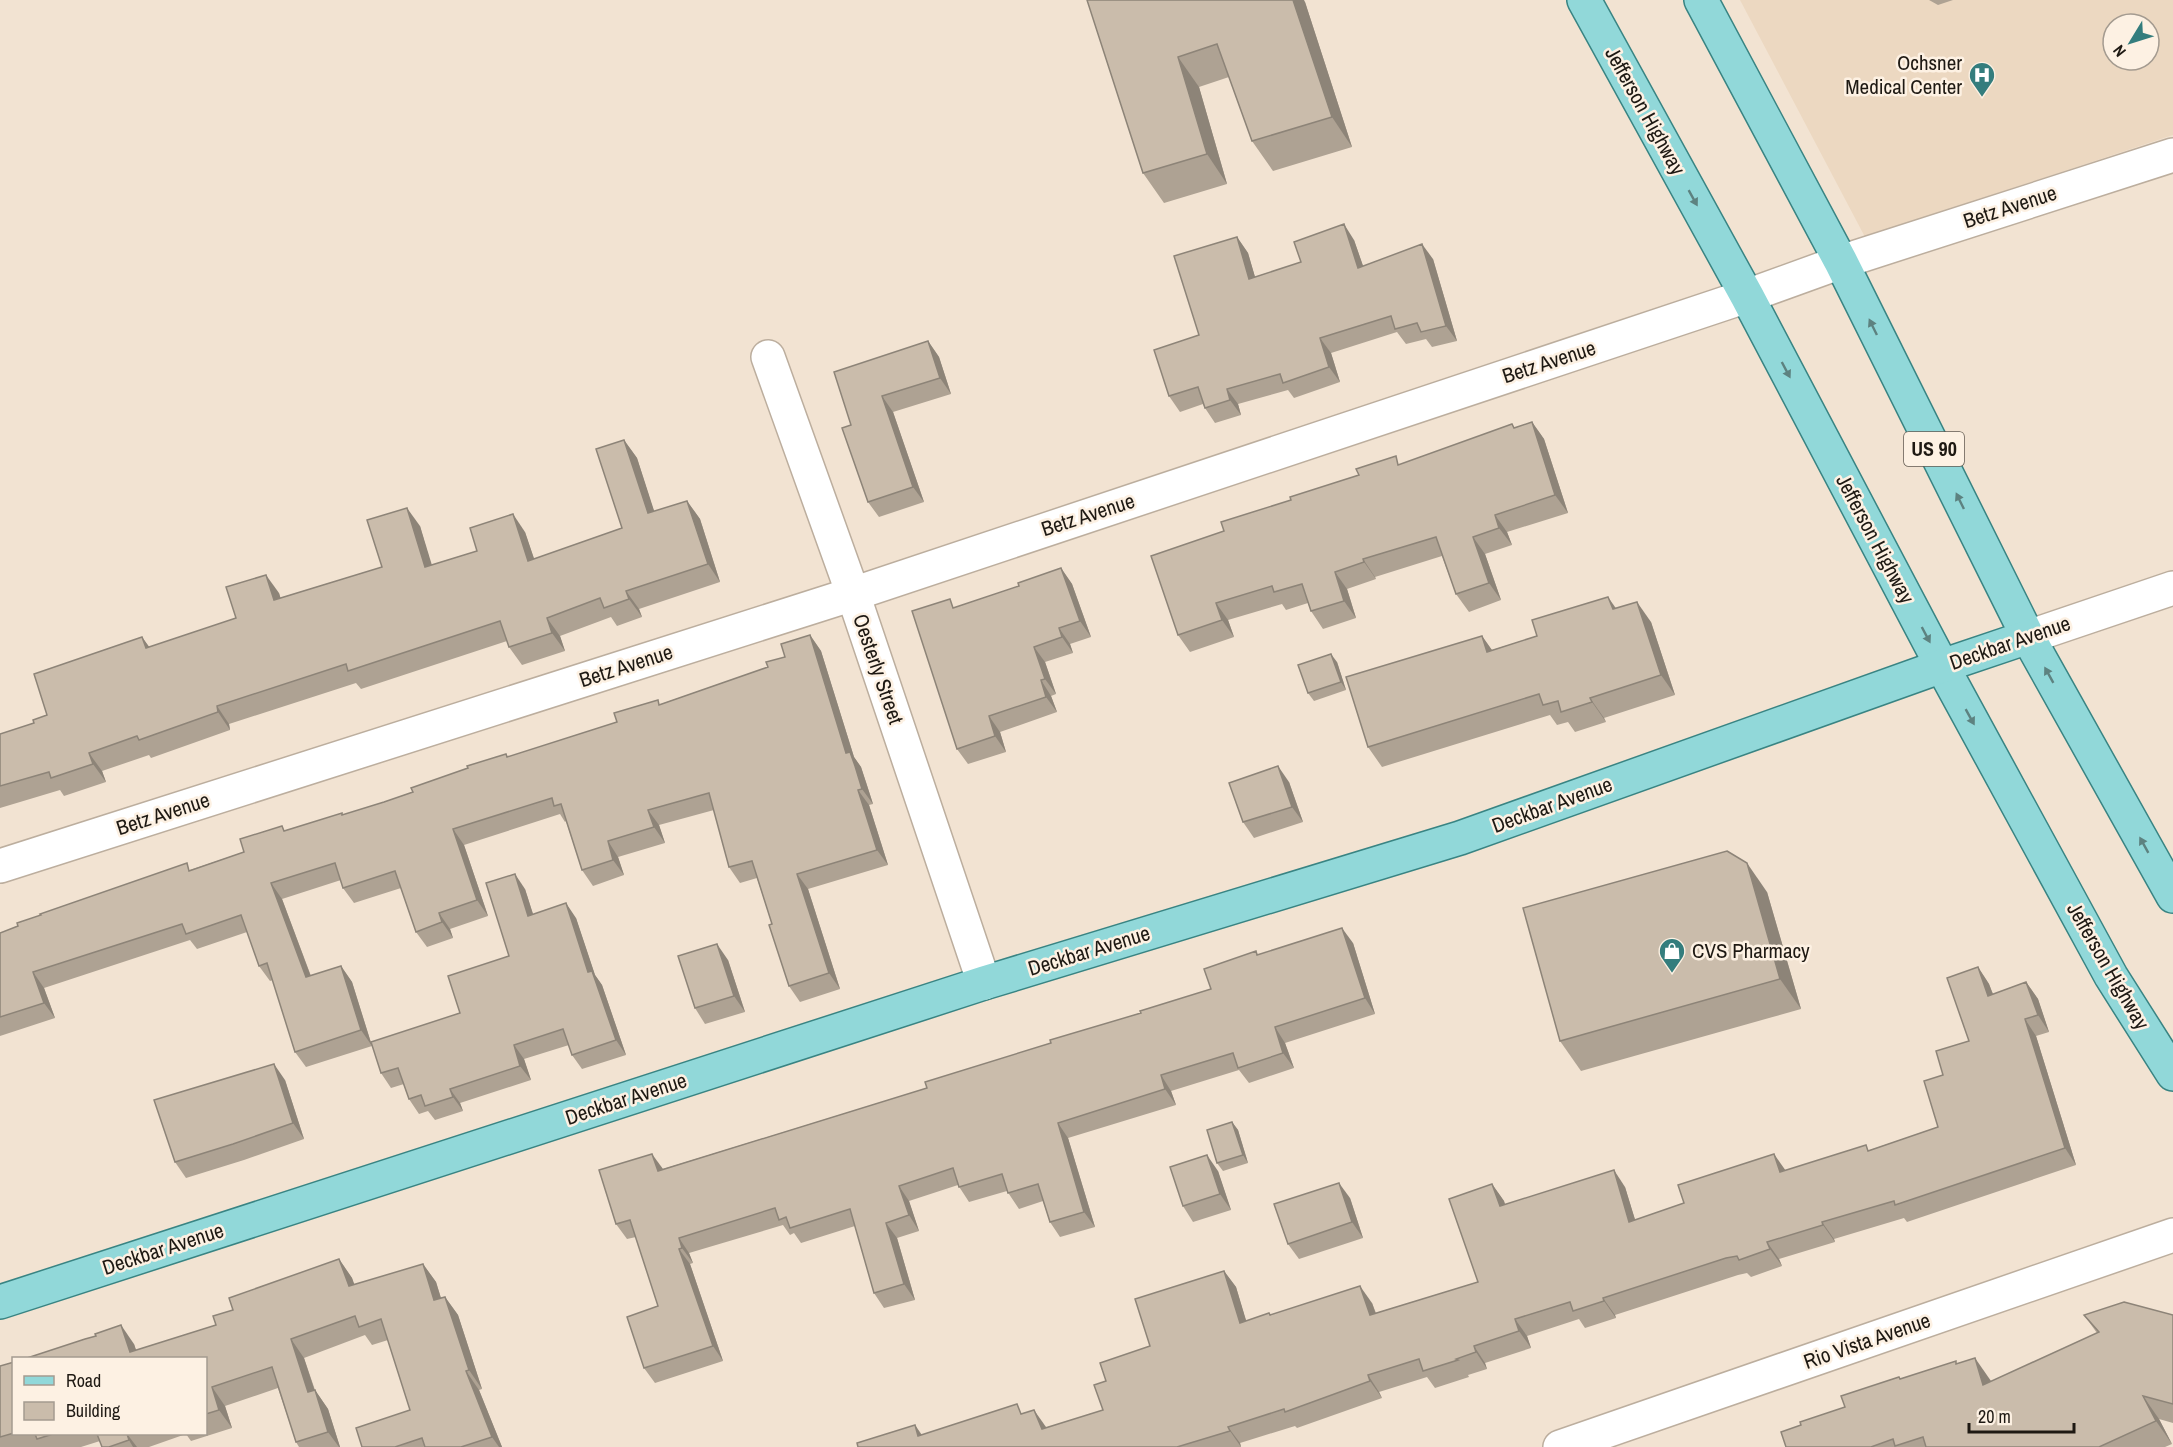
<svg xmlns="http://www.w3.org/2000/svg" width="2173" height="1447" viewBox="0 0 2173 1447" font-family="'Archivo Narrow',sans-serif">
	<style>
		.built { fill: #ecd8c1; fill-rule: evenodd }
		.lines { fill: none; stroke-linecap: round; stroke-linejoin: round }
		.minor-casing { stroke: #bcae9e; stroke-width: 36 }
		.major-casing { stroke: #398483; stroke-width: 36 }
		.minor { stroke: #fff; stroke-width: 33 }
		.major { stroke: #91d8d9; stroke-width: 33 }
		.wall { fill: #aea293 }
		.shaded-wall { fill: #8d8478 }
		.building { fill: #cabcab; stroke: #8d8478; stroke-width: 1.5 }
		.oneway { fill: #5d8280 }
		.labels { text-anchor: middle; stroke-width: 5; stroke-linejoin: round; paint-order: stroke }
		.shield { fill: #fdf1e3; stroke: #615a51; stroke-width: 1.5 }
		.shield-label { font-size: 20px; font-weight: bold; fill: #1e1913 }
		.poi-label { font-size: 21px; fill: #1e1913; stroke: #fdf1e3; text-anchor: end }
		.street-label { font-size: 21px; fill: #1e1913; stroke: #fdf1e3 }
	</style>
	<rect width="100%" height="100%" fill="#f2e3d2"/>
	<path class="built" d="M1740,0H2173V135L1865,237ZM2113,24H2149V60H2113Z"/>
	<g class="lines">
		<g class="minor-casing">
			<g id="minor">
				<path d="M768,357L853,594L984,983"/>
				<path d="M2028,637L2173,588"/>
				<path d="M0,866L853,594L1747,296L1841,262L2173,155"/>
				<path d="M1560,1447L2173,1235"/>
			</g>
		</g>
		<g class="major-casing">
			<g id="major">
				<path d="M1584,0L1747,296L1942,666L2111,976L2173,1074"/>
				<path d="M1701,0L1841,262L2028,637L2173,896"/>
				<path d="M0,1302L984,983L1460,838L1942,666L2028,637"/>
			</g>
		</g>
		<use href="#minor" class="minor"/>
		<use href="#major" class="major"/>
	</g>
	<g class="wall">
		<path d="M1087,0L1305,2L1352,147L1273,171L1252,141L1229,77L1199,87L1227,184L1164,203L1143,173Z"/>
		<path d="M1929,0H1953L1938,5Z"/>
		<path d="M1237,237L1248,253L1255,277L1301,262L1354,240L1363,266L1433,259L1457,341L1432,347L1426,339L1406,344L1397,332L1331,353L1340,382L1294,398L1288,390L1238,404L1241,415L1215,423L1205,408L1203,404L1180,412L1169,396L1199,335Z"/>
		<path d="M928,341L939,357L951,394L893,412L924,502L879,517L868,502L851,425Z"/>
		<path d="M1532,422L1544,439L1568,513L1507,532L1512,545L1485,554L1501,600L1469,612L1456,594L1442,556L1375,577L1376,579L1347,589L1356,618L1323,629L1311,611L1308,603L1286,610L1282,604L1228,620L1234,637L1190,652L1178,635L1224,531L1291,500Z"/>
		<path d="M624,440L637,458L654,512L687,501L700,519L720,582L639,609L642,617L617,626L611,617L560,636L565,651L522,665L509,647L507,641L361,689L356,683L229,724L230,730L151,758L149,755L102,771L106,782L64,796L60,790L0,808V734L34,723L47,715L142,637L149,647L236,618L279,593L280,598L382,567L420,526L431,565L477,551L525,532L534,559L622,528Z"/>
		<path d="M1061,568L1072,584L1091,637L1070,644L1073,653L1045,662L1056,694L1051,696L1057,712L1000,732L1006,752L968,764L957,749L956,607L1019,586Z"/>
		<path d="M1616,608L1651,622L1675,695L1604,718L1606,722L1575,732L1568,722L1557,725L1550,715L1382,767L1368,747L1482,636L1492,650L1537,636Z"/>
		<path d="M810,635L821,651L854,757L861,767L866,782L873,804L869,805L888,865L808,889L840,989L800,1002L789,986L772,924L757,878L740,883L729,867L714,810L659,825L665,843L618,857L624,875L593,886L582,870L566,821L565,822L560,814L464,845L488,916L450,929L453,938L427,947L416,932L401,888L354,903L343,888L341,880L282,899L311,976L341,966L352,982L372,1046L306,1067L295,1052L273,980L270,981L259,966L247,932L197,949L190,940L44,988L55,1018L0,1036V933L244,852L286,831L342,813L343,815L384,802L413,792L506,754L508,757L617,722L661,704L768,667L785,657Z"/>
		<path d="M1337,662L1346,690L1314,701L1308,693Z"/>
		<path d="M1289,782L1303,822L1254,838L1243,822Z"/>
		<path d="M525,889L533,914L576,918L595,975L602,985L626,1055L582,1069L572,1055L569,1045L524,1059L531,1080L460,1103L463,1111L435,1120L428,1111L419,1114L409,1099L404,1084L391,1088L381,1073L460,1013L509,956Z"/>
		<path d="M1767,892L1801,1009L1581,1071L1560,1041Z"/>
		<path d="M1353,943L1375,1014L1285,1043L1294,1068L1249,1083L1239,1070L1171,1091L1176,1105L1068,1138L1095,1227L1060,1237L1050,1222L1043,1201L1019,1209L1007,1191L969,1202L958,1185L909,1201L919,1231L897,1238L915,1300L884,1308L874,1293L855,1226L801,1243L794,1233L790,1235L783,1225L689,1253L693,1263L690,1264L723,1361L655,1383L644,1368L658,1306L636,1237L627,1239L616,1224L663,1169L927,1088L1051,1043L1211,989L1256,951L1258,955Z"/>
		<path d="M728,960L745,1012L705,1024L695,1008Z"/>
		<path d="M1978,967L1989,984L1993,994L2026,982L2038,999L2049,1032L2036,1036L2076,1165L1907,1222L1904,1218L1834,1239L1835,1242L1779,1259L1782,1266L1751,1277L1747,1273L1738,1275L1615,1315L1616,1318L1585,1328L1579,1319L1527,1336L1531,1348L1485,1363L1487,1369L1468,1375L1469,1377L1435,1388L1427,1377L1379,1392L1382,1398L1297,1428L1295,1426L1240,1443L1241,1447H858L915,1425L922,1435L1024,1413L1047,1428L1103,1410L1106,1381L1150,1346L1224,1271L1236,1287L1246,1321L1270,1315L1372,1303L1376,1313L1478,1282L1492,1184L1504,1201L1505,1205L1625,1187L1635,1220L1786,1170L1870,1150L1938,1127L1943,1075L1969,1041Z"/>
		<path d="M285,1080L304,1139L244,1160L186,1178L175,1162Z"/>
		<path d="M1232,1122L1238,1130L1248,1163L1223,1171L1217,1163Z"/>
		<path d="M1218,1171L1231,1210L1193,1222L1183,1206Z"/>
		<path d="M1350,1198L1363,1238L1299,1259L1288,1244Z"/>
		<path d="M339,1259L352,1278L354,1285L423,1264L436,1282L441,1298L445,1297L458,1315L482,1389L479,1390L502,1447H362L410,1410L388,1340L372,1345L365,1335L304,1358L315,1390L328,1409L340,1447H299L296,1442L278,1388L225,1406L232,1428L191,1441L186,1434L149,1447H102L100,1441L81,1447H0V1366L14,1362V1434H206V1359H24L134,1344L136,1350L216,1325L233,1310Z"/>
		<path d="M2084,1315H2173V1423L2159,1419L2172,1444L2165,1447H1786L1801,1425L1845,1407L1899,1377L1901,1379L1991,1382L2097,1333Z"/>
	</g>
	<g class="shaded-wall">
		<path d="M1293,0H1304L1305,2L1352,147L1332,117Z"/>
		<path d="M1178,57L1199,87L1227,184L1207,154Z"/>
		<path d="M1344,224L1354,240L1369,283L1358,268Z"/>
		<path d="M1237,237L1248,253L1260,294L1249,279Z"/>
		<path d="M1422,244L1433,259L1457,341L1446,326Z"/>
		<path d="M1320,338L1331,353L1340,382L1329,367Z"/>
		<path d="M928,341L939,357L951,394L940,378Z"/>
		<path d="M1227,389L1238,404L1241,415L1230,400Z"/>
		<path d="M882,396L893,412L924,502L913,487Z"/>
		<path d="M1532,422L1544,439L1568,513L1555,495Z"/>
		<path d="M624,440L637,458L661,532L648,513Z"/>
		<path d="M687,501L700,519L720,582L708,564Z"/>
		<path d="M407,508L420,526L438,585L425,567Z"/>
		<path d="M513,514L525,532L541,579L528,561Z"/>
		<path d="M1495,515L1507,532L1512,545L1499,528Z"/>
		<path d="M1473,537L1485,554L1501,600L1489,583Z"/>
		<path d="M1363,559L1375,577L1376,579L1364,562Z"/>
		<path d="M1061,568L1072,584L1091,637L1080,621Z"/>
		<path d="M1335,572L1347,589L1356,618L1344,601Z"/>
		<path d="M266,575L279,593L287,618L274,600Z"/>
		<path d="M626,591L639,609L642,617L629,599Z"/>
		<path d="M1608,597L1622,617L1613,609Z"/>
		<path d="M1637,602L1651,622L1675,695L1661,675Z"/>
		<path d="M1216,603L1228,620L1234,637L1222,620Z"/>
		<path d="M547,618L560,636L565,651L552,633Z"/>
		<path d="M1059,628L1070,644L1073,653L1062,637Z"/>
		<path d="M810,635L821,651L854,757L861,767L873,804L862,789L846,753Z"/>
		<path d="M1482,636L1496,656L1487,652Z"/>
		<path d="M142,637L155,655L146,648Z"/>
		<path d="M1034,647L1045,662L1056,694L1045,679Z"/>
		<path d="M1331,654L1337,662L1346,690L1341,682Z"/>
		<path d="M1041,680L1051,696L1057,712L1046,697Z"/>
		<path d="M1590,698L1604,718L1606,722L1592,702Z"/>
		<path d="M217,706L229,724L230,730L218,712Z"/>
		<path d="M989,716L1000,732L1006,752L995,736Z"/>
		<path d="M89,753L102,771L106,782L93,764Z"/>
		<path d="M1278,766L1289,782L1303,822L1292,807Z"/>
		<path d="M858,790L869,805L888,865L877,850Z"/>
		<path d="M648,810L659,825L665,843L654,827Z"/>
		<path d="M453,829L464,845L488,916L477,900Z"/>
		<path d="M608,841L618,857L624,875L613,860Z"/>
		<path d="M1747,863L1767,892L1801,1009L1780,979Z"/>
		<path d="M515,874L525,889L538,930L528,916Z"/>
		<path d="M797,874L808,889L840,989L829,973Z"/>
		<path d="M271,883L282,899L317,993L306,977Z"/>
		<path d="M566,903L576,918L595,975L602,985L626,1055L616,1040L588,972Z"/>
		<path d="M439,913L450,929L453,938L442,922Z"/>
		<path d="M1342,928L1353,943L1375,1014L1365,998Z"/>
		<path d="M717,944L728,960L745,1012L734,996Z"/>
		<path d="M341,966L352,982L372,1046L361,1030Z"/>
		<path d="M1978,967L1989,984L2000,1013L1988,996Z"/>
		<path d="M33,972L44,988L55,1018L44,1003Z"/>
		<path d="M2026,982L2038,999L2049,1032L2038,1015Z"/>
		<path d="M2025,1019L2036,1036L2076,1165L2065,1148Z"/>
		<path d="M1275,1027L1285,1043L1294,1068L1283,1053Z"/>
		<path d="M514,1045L524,1059L531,1080L520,1066Z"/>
		<path d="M274,1064L285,1080L304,1139L293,1123Z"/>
		<path d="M1161,1075L1171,1091L1176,1105L1165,1089Z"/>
		<path d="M450,1089L460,1103L463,1111L453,1097Z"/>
		<path d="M1232,1122L1238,1130L1248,1163L1243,1155Z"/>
		<path d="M1058,1123L1068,1138L1095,1227L1084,1212Z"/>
		<path d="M652,1154L663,1169L658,1171Z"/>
		<path d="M1774,1154L1786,1171L1780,1172Z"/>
		<path d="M1207,1155L1218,1171L1231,1210L1220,1194Z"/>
		<path d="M1614,1170L1625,1187L1641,1239L1629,1222Z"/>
		<path d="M1339,1183L1350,1198L1363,1238L1352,1222Z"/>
		<path d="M1492,1184L1504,1201L1511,1223L1500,1206Z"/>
		<path d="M899,1186L909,1201L919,1231L909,1215Z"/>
		<path d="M1822,1222L1834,1239L1835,1242L1823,1225Z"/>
		<path d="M886,1223L897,1238L915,1300L904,1284Z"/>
		<path d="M679,1238L689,1253L693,1263L682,1248Z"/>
		<path d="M1767,1242L1779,1259L1782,1266L1770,1249Z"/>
		<path d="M679,1249L690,1264L723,1361L713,1346Z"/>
		<path d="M339,1259L352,1278L362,1305L349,1286Z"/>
		<path d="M423,1264L436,1282L447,1318L434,1300Z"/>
		<path d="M1224,1271L1236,1287L1252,1340L1240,1323Z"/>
		<path d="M1360,1286L1372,1303L1382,1332L1370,1315Z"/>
		<path d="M445,1297L458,1315L482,1389L469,1370Z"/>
		<path d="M1603,1298L1615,1315L1616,1318L1604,1301Z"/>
		<path d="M1515,1319L1527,1336L1531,1348L1519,1331Z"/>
		<path d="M121,1325L134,1344L139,1359L130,1352Z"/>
		<path d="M291,1339L304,1358L319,1404L315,1390L328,1409L340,1447H339L328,1432L308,1392Z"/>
		<path d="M1474,1346L1485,1363L1487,1369L1476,1352Z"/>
		<path d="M1975,1358L1991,1381L2000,1408L1983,1385Z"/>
		<path d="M466,1371L479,1390L502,1447H499L492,1437Z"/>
		<path d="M1368,1375L1379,1392L1382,1398L1370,1381Z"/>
		<path d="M212,1387L225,1406L232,1428L219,1410Z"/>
		<path d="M2143,1396L2159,1419L2172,1444L2156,1421Z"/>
		<path d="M1034,1410L1046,1427L1054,1446L1042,1429Z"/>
		<path d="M915,1425L926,1442L918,1436Z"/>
		<path d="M1228,1427L1240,1443L1241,1447L1230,1431Z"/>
		<path d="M127,1434L137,1447H133L129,1440Z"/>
	</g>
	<g class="building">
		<path d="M1087,0H1293L1332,117L1252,141L1217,44L1178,57L1207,154L1143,173Z"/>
		<path d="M1344,224L1358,268L1422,244L1446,326L1421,332L1417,323L1395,329L1391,316L1320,338L1329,367L1283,383L1280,374L1227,389L1230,400L1205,408L1198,387L1169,396L1154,350L1199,335L1174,256L1237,237L1249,279L1301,262L1294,242Z"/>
		<path d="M928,341L940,378L882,396L913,487L868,502L842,428L851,425L834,372Z"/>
		<path d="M1532,422L1555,495L1495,515L1499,528L1473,537L1489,583L1456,594L1436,537L1363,559L1364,562L1335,572L1344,601L1311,611L1302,584L1274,592L1272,586L1216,603L1222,620L1178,635L1151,556L1224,531L1221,522L1291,500L1290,497L1359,475L1356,469L1396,456L1398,465L1512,424L1514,428Z"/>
		<path d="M624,440L648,513L687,501L708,564L626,591L629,599L604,608L600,598L547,618L552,633L509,647L500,621L348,671L346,664L217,706L218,712L139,740L137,736L89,753L93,764L51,778L49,772L0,786V734L34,723L33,720L47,715L34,674L142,637L146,648L236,618L226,587L266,575L274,600L382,567L367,520L407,508L425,567L477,551L470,528L513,514L528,561L622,528L596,449Z"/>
		<path d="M1061,568L1080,621L1059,628L1062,637L1034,647L1045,679L1041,680L1046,697L989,716L995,736L957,749L912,611L950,599L953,608L1019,586L1018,583Z"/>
		<path d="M1608,597L1613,609L1637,602L1661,675L1590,698L1592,702L1561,712L1558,701L1543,705L1539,694L1368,747L1346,677L1482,636L1487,652L1537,636L1532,620Z"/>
		<path d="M810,635L846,753L850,752L855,766L862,789L858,790L877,850L797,874L829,973L789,986L769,925L772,924L752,861L729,867L709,793L648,810L654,827L608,841L613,860L582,870L561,804L554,806L552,798L453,829L477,900L439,913L442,922L416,932L395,871L343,888L335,863L271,883L306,977L341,966L361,1030L295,1052L267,963L259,966L241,915L186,934L182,924L33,972L44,1003L0,1017V933L18,926L17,923L41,915L40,914L187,863L189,871L244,852L240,839L282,826L284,831L342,813V815L384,802L413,792L411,788L468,768L467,766L506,754L507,757L617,722L614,713L658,700L659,705L768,667L766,662L785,657L781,644Z"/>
		<path d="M1331,654L1341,682L1308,693L1298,665Z"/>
		<path d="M1278,766L1292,807L1243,822L1229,783Z"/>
		<path d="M1727,851L1747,863L1780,979L1560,1041L1523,908Z"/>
		<path d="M515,874L528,916L566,903L588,972L592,971L616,1040L572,1055L563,1029L514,1045L520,1066L450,1089L453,1097L425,1106L421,1095L409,1099L398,1068L381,1073L371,1042L460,1013L448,976L509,956L486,883Z"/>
		<path d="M1342,928L1365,998L1275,1027L1283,1053L1238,1068L1233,1053L1161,1075L1165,1089L1058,1123L1084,1212L1050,1222L1038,1184L1008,1193L1002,1174L959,1187L953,1168L899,1186L909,1215L886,1223L904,1284L874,1293L850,1209L790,1228L786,1217L779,1220L775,1208L679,1238L682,1248L679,1249L713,1346L644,1368L627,1317L658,1306L630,1220L616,1224L599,1170L652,1154L658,1171L927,1088L925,1082L1051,1043L1050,1040L1141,1013L1140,1011L1211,989L1204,969L1256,951L1257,955Z"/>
		<path d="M717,944L734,996L695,1008L678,956Z"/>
		<path d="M1978,967L1988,996L2026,982L2038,1015L2025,1019L2065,1148L1895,1205L1894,1201L1822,1222L1823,1225L1767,1242L1770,1249L1739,1260L1737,1256L1726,1258L1603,1298L1604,1301L1573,1311L1570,1302L1515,1319L1519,1331L1474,1346L1476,1352L1456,1359L1458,1360L1423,1371L1419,1359L1368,1375L1370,1381L1285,1412L1284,1409L1228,1427L1230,1431L1177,1447H858L857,1443L915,1425L918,1436L1017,1404L1021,1414L1034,1410L1042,1429L1103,1410L1094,1385L1106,1381L1100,1363L1150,1346L1135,1299L1224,1271L1240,1323L1269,1313L1270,1315L1360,1286L1370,1315L1478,1282L1449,1199L1492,1184L1500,1206L1614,1170L1629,1222L1684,1203L1678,1185L1774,1154L1780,1172L1866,1145L1868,1151L1938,1127L1924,1081L1943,1075L1936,1051L1969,1041L1947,978Z"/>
		<path d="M274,1064L293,1123L233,1144L175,1162L154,1100Z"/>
		<path d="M1232,1122L1243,1155L1217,1163L1207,1130Z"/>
		<path d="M1207,1155L1220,1194L1183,1206L1170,1167Z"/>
		<path d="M1339,1183L1352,1222L1288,1244L1274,1204Z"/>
		<path d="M339,1259L349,1286L423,1264L434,1300L445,1297L469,1370L466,1371L492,1437L461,1447H425L422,1438L395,1447H362L356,1428L410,1410L381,1319L359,1327L355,1316L291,1339L308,1392L315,1390L328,1432L296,1442L272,1367L212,1387L219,1410L206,1414V1359H24L85,1339L96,1336L95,1334L121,1325L130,1352L216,1325L213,1316L233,1310L229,1298Z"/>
		<path d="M2124,1302L2173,1315V1404L2143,1396L2156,1421L2099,1447H1926L1923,1437L1895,1446L1893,1439L1871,1447H1786L1781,1432L1801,1425L1800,1422L1845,1407L1841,1396L1899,1377L1900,1379L1956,1361V1364L1975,1358L1983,1385L2099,1332L2084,1315Z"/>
		<path d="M14,1362V1433L0,1437V1366Z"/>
		<path d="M35,1434H53L37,1439Z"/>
		<path d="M97,1434H127L129,1440L109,1447H102Z"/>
	</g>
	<defs><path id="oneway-solid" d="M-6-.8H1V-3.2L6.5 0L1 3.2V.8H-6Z" transform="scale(1.5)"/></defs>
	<g class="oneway">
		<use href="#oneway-solid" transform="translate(1693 198) rotate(61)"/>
		<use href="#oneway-solid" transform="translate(1873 327) rotate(-116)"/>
		<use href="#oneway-solid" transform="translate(1786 370) rotate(62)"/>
		<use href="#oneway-solid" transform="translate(1960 501) rotate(-116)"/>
		<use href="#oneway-solid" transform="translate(1926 635) rotate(62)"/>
		<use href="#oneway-solid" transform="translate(2049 675) rotate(-119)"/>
		<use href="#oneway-solid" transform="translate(1970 717) rotate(61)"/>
		<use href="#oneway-solid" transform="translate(2144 845) rotate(-119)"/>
	</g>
	<defs>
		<g id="hospital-pin" transform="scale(1.35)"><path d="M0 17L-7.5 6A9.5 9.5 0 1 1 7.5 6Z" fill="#347d7d" stroke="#fdf1e3"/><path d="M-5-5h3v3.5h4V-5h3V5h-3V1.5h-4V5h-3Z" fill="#fff"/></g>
		<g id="shop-pin" transform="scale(1.35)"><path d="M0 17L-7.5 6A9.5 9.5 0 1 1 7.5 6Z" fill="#347d7d" stroke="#fdf1e3"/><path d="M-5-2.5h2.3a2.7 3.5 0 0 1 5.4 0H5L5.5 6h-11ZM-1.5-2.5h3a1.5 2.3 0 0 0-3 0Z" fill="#fff"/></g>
	</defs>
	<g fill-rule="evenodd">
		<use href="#hospital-pin" x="1982" y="75"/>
		<use href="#shop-pin" x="1672" y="951"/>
	</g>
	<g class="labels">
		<rect class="shield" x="1904" y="432" width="60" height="34" rx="4.5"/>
		<g class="shield-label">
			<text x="1934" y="456">US 90</text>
		</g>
		<g class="poi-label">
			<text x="1962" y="70">Ochsner<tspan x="1962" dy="24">Medical Center</tspan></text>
			<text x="1692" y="958" text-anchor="start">CVS Pharmacy</text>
		</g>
		<g class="street-label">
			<text transform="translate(1645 111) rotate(61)" y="7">Jefferson Highway</text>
			<text transform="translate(2010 207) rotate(-18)" y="7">Betz Avenue</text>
			<text transform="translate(1549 362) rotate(-18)" y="7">Betz Avenue</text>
			<text transform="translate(1088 515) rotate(-18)" y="7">Betz Avenue</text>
			<text transform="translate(1875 539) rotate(62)" y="7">Jefferson Highway</text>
			<text transform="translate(2010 643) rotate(-19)" y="7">Deckbar Avenue</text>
			<text transform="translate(626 666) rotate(-18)" y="7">Betz Avenue</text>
			<text transform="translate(878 669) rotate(71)" y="7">Oesterly Street</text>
			<text transform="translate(1552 805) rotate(-20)" y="7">Deckbar Avenue</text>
			<text transform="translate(163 814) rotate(-18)" y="7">Betz Avenue</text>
			<text transform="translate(1089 951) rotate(-17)" y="7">Deckbar Avenue</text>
			<text transform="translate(2108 966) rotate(60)" y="7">Jefferson Highway</text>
			<text transform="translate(626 1099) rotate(-18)" y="7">Deckbar Avenue</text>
			<text transform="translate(163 1249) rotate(-18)" y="7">Deckbar Avenue</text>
			<text transform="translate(1867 1341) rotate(-19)" y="7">Rio Vista Avenue</text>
		</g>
	</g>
	<rect x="12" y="1357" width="195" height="78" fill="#fdf1e3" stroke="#a49b90" stroke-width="1.5"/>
	<rect x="24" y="1376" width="30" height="9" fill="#91d8d9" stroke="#a49b90" stroke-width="1.5"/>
	<text x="66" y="1387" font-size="18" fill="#1e1913">Road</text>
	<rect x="24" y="1402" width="30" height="18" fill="#cabcab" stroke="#a49b90" stroke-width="1.5"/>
	<text x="66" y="1417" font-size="18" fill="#1e1913">Building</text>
	<g transform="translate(2131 42) rotate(232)"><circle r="28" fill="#fdf1e3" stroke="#a49b90" stroke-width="1.5"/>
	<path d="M0-4.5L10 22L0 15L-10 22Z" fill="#347d7d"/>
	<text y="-9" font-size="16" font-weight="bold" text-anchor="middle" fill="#1e1913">N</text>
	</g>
	<path d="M1969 1423v9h105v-9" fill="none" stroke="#1e1913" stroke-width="3"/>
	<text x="1978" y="1423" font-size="18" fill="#1e1913" stroke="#fdf1e3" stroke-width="4.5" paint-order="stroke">20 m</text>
</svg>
